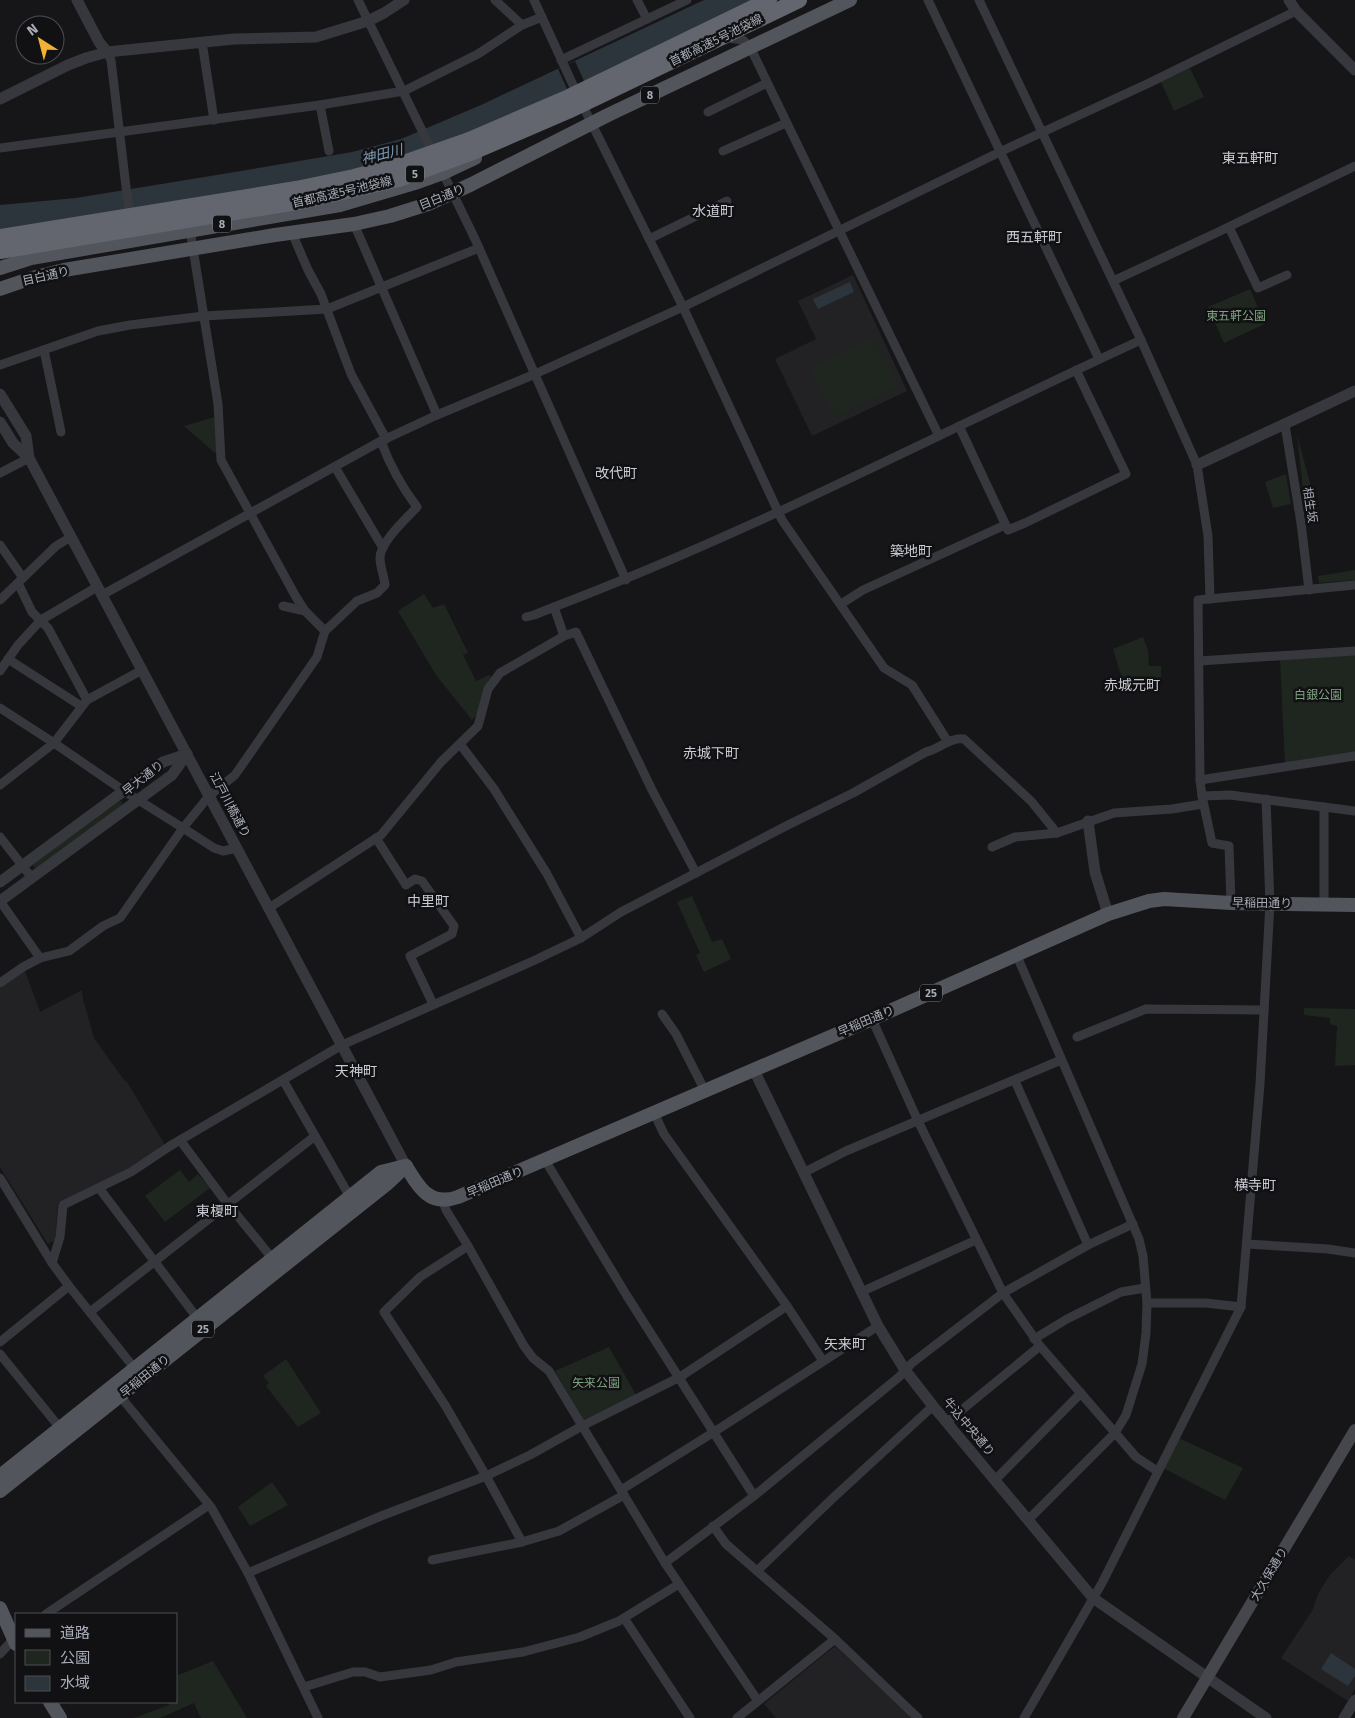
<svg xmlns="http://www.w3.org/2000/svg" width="1355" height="1718" viewBox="0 0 1355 1718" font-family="'Fira Sans','Noto Sans JP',sans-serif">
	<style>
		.built { fill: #222225 }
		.green { fill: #1e261f }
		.water { fill: #2c353c }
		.pier { fill: #161618 }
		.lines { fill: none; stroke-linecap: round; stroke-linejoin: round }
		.minor { stroke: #37383d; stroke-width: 9 }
		.tertiary { stroke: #37383d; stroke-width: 11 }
		.secondary { stroke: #45474d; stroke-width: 12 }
		.primary { stroke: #53555c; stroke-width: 14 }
		.motorway-bridge { stroke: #63666e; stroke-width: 16 }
		.labels { text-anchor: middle; stroke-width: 5; stroke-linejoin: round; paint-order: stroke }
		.shield { fill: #111113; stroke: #7b7e86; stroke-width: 1 }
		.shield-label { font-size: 11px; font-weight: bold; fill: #a8adb8 }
		.street-label { font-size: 12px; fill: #a8adb8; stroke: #111113 }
		.park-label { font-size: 12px; fill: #7fa381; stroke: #111113 }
		.water-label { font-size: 14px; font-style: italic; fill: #7f9bb3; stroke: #111113 }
		.neighbourhood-label { font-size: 14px; fill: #c9ccd4; stroke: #111113 }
	</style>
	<rect width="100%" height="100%" fill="#161618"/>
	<g class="built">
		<path d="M853,275L907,391L812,436L775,359L816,339L798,301Z"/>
		<path d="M24,968L40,1012L82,990L83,999L94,1038L124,1080L127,1082L165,1145L117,1176L58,1203L55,1240L48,1244L0,1167V988Z"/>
		<path d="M1349,1556L1355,1560V1689L1348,1701L1281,1658L1312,1611L1319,1592L1330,1575Z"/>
		<path d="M835,1646L912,1718H776L764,1704Z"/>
	</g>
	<g class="green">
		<path d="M1190,68L1204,97L1174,111L1161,82Z"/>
		<path d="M1250,289L1265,324L1224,343L1208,307Z"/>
		<path d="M874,337L898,386L835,417L810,368Z"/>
		<path d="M215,417L220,451L215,453L184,426Z"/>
		<path d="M1297,435L1318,513L1306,516Z"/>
		<path d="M1286,474L1291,504L1273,508L1265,482Z"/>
		<path d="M1355,570V580L1319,583L1318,576Z"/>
		<path d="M424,594L433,608L444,604L468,653L463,655L476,681L489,675L492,677L479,712L472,720L436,675L398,611Z"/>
		<path d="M1143,637L1148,650L1149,666H1161V678L1137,680L1133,677L1122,678L1113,649Z"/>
		<path d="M1355,655V753L1285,763L1280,660Z"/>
		<path d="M120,801L122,802L121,806L36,868L33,866V864Z"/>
		<path d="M692,896L712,942L722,939L731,959L704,972L696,955L700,953L677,902Z"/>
		<path d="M1304,1008L1355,1009V1065L1335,1066L1337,1026L1330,1024V1018L1304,1015Z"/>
		<path d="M180,1170L189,1182L198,1174L210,1188L165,1222L145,1196Z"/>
		<path d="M609,1347L636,1395L583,1420L555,1371Z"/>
		<path d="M286,1359L321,1413L298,1427L266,1386L269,1383L263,1376Z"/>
		<path d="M1179,1438L1243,1468L1225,1500L1163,1468Z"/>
		<path d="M272,1482L288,1505L250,1526L238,1507Z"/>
		<path d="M213,1661L247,1718H201L194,1703L160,1718H134L169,1705L168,1702H176V1676Z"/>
	</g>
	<g class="water">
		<path d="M704,0H779L688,45L450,155L0,246V205L76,198L235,172L352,152L401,139L481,105Z"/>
		<path d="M850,282L854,292L818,309L813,299Z"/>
		<path d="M1331,1653L1355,1669V1676L1348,1686L1321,1669Z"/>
	</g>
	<path class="pier" d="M575,61L589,92L572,100L558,69Z"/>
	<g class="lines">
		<g class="minor">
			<path d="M358,0L434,155"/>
			<path d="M495,0L522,25"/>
			<path d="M534,0L579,98L683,307L782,520L884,668L912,685L948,742"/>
			<path d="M637,0L647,19"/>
			<path d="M928,0L1099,359"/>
			<path d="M979,0L1141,340L1197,465L1208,536L1210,599"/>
			<path d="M728,38L743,40L750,47L939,436"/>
			<path d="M202,42L214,120"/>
			<path d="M107,52L111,60L126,187L131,219"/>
			<path d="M561,60L687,0"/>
			<path d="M320,105L329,151"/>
			<path d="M708,112L767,83"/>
			<path d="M0,148L320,105L404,91L478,54L522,25L542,17"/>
			<path d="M723,151L786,123"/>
			<path d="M441,169L475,239L626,580"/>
			<path d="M354,224L437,415"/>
			<path d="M1229,227L1258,288L1287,275"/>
			<path d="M190,230L218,404L221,460L296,597L305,611L325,631"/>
			<path d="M292,233L308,270L321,294L351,374L386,439"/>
			<path d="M649,239L727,201"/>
			<path d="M1113,281L1214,234L1355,166"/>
			<path d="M44,350L61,432"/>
			<path d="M0,365L98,331L130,325L204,316L327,309L479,248"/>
			<path d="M1285,425L1301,523L1309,590"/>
			<path d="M959,426L1008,530L1025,523L1126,474L1076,370"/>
			<path d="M335,467L383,548"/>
			<path d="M0,473L29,458"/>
			<path d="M0,545L23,578"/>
			<path d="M18,583L32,612L48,628L87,700"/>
			<path d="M102,595L381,441L437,415L535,374L683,307L1006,149L1149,83L1296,11"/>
			<path d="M0,600L56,546L71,537"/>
			<path d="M841,604L863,590L1005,525"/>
			<path d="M283,606L305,611"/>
			<path d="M526,617L534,615L554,607"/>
			<path d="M564,636L576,632L652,790L696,873"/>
			<path d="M8,659L81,706"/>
			<path d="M1199,661L1355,651"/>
			<path d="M0,671L18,645L41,620L97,587"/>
			<path d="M0,708L54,743L124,791L183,828L209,796L235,775L317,657L325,631L357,601L377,593L385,585C384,576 380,566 380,558C380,542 407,518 417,507C401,486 390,466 381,441"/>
			<path d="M460,744L494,789L547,874L581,938"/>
			<path d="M1200,780L1355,756"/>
			<path d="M0,785L54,743L87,700L142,670"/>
			<path d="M1202,796L1230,795L1355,811"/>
			<path d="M0,837L32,878"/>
			<path d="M376,838L406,885L415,879L422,881L454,926L452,934L410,956L433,1004"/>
			<path d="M992,847L1015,837L1057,833L1114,813L1172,809L1203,804"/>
			<path d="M0,901L40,958"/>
			<path d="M1231,903L1229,846L1212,843L1202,796L1200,780L1198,600L1355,585"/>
			<path d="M1324,904V807"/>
			<path d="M269,908L381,835L441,762L478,726L488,689L500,673L564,636L554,607C755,531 945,430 1141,340"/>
			<path d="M1017,956L1139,1239L1143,1256L1147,1303L1146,1333L1142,1364L1126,1415L1115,1433L1028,1520"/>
			<path d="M0,983L23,967L40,958L69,951L103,926L120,918L183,828L214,848L223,851L237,848"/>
			<path d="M662,1014L676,1034L705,1091"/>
			<path d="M872,1019L918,1121L1003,1293L1040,1346L1136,1457L1157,1471"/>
			<path d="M1077,1037L1146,1009L1264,1010"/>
			<path d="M283,1080L350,1197"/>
			<path d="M1015,1081L1088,1245"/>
			<path d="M654,1113L664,1134L787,1306L823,1361"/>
			<path d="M180,1140L223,1198L272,1258"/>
			<path d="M545,1160L627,1296L754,1496"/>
			<path d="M803,1173L846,1151L1061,1060"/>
			<path d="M0,1178L52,1263L69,1286L135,1369"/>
			<path d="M99,1188L198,1319"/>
			<path d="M443,1201L446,1210L468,1246L524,1346L533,1358L549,1371L665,1563L758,1701"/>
			<path d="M1247,1244L1328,1249L1355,1253"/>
			<path d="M468,1246L420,1277L384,1312L445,1405L486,1476L522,1542"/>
			<path d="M52,1263L60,1237L63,1205L131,1172L170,1146L342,1045L533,961L581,938L621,912L786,826L853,793L926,752C939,749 950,737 964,739L1031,801L1057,833"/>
			<path d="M861,1292L976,1240"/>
			<path d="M1147,1303H1206L1241,1307"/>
			<path d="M90,1312L315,1136"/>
			<path d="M1034,1339L1067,1319L1121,1292L1145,1288"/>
			<path d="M0,1342L69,1286"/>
			<path d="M0,1354L60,1428"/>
			<path d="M120,1396L211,1507L248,1573L318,1718"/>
			<path d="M947,1422L1040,1346"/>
			<path d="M995,1480L1081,1393"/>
			<path d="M621,1490L714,1432L878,1326"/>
			<path d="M713,1526L726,1544L835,1639L918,1718"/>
			<path d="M432,1560L522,1542L559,1531L624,1495"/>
			<path d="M665,1563L754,1496L899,1377L912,1363L1003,1293L1088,1245L1133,1224"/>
			<path d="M757,1571L833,1498L933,1406"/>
			<path d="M248,1573L381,1516L486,1476L530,1455L582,1426L680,1377L787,1306"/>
			<path d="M46,1614L209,1505"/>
			<path d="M624,1618L690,1718"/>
			<path d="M0,1654L16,1636"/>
			<path d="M304,1687L353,1672H365L380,1677L431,1670L456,1662L523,1652L580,1637L619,1621L679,1584"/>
			<path d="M737,1718L835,1639"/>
			<path d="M1024,1718L1102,1583L1241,1307L1260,1084L1270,903L1266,799"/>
		</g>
		<g class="tertiary">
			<path d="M77,0L99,42L107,52"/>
			<path d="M1289,0L1296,11L1355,70"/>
			<path d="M0,99L68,65L86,58L107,52L234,39L316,37L368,21L384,13L404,0"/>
			<path d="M0,394L26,436L29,458"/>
			<path d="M0,422L13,443L29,458L406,1166"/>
			<path d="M1197,465L1355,391"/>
			<path d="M1088,821L1095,872L1108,914"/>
			<path d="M0,882L163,762L187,754"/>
			<path d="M0,901L172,775L187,754"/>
			<path d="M754,1070L878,1326L905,1370L933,1406L1093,1598L1266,1718"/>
			<path d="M1344,1718L1355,1700"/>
		</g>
		<path class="secondary" d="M1183,1718L1355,1430"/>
		<g class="primary">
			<path d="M0,268L31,258L340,205L418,182L443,173L475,158"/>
			<path d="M0,289L32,278L64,270L275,235L354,224L390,216L428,204L470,185L608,115L850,0"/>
			<path d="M406,1166C419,1188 430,1207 458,1197L872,1019L1108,914L1149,901L1164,899L1231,903L1355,905"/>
			<path d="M0,1476L381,1172L405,1166"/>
			<path d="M0,1491L388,1183L406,1166"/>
			<path d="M0,1608L16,1644"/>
			<path d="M50,1702L60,1718"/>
		</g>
		<g class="motorway-bridge">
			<path d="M0,237L296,189L354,177L395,166L469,140L569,97L769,0"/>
			<path d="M0,251L303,201L399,179L473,152L568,111L799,0"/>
		</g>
	</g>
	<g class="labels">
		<g class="shield">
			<rect x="641" y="86.5" width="18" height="17" rx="4"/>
			<rect x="406" y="165.5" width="18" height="17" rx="4"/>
			<rect x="213" y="215.5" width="18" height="17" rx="4"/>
			<rect x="920" y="984.5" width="22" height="17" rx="4"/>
			<rect x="192" y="1320.5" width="22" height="17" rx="4"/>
		</g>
		<g class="shield-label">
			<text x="650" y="99">8</text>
			<text x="415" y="178">5</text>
			<text x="222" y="228">8</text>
			<text x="931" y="997">25</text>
			<text x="203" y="1333">25</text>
		</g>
		<g class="street-label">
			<text transform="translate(716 40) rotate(-26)" y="4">首都高速5号池袋線</text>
			<text transform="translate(342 192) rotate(-13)" y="4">首都高速5号池袋線</text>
			<text transform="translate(442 197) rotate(-22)" y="4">目白通り</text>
			<text transform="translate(46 276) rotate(-13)" y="4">目白通り</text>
			<text transform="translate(1310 505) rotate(81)" y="4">相生坂</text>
			<text transform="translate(143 778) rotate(-38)" y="4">早大通り</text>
			<text transform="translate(230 805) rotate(62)" y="4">江戸川橋通り</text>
			<text transform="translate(1262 903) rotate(1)" y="4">早稲田通り</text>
			<text transform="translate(866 1021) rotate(-23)" y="4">早稲田通り</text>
			<text transform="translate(495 1182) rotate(-23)" y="4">早稲田通り</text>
			<text transform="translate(145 1376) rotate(-39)" y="4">早稲田通り</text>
			<text transform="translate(969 1427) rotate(50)" y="4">牛込中央通り</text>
			<text transform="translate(1269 1574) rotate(-59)" y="4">大久保通り</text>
		</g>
		<g class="park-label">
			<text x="1236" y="320">東五軒公園</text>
			<text x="1318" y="699">白銀公園</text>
			<text x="596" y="1387">矢来公園</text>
		</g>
		<g class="water-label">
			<text transform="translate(382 154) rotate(-14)" y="5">神田川</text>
		</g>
		<g class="neighbourhood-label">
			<text x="1250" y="163">東五軒町</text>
			<text x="713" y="216">水道町</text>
			<text x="1034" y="242">西五軒町</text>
			<text x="616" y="478">改代町</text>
			<text x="911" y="556">築地町</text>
			<text x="1132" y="690">赤城元町</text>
			<text x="711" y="758">赤城下町</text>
			<text x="428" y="906">中里町</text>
			<text x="356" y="1076">天神町</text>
			<text x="1255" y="1190">横寺町</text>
			<text x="217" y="1216">東榎町</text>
			<text x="845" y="1349">矢来町</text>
		</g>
	</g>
	<rect x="15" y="1613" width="162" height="90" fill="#111113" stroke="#4d4f55"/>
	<rect x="25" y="1629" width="25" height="8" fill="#53555c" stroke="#4d4f55"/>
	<text x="60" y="1638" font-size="15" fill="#a8adb8">道路</text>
	<rect x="25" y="1650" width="25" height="15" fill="#1e261f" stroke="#4d4f55"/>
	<text x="60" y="1663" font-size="15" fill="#a8adb8">公園</text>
	<rect x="25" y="1676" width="25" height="15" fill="#2c353c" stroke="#4d4f55"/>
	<text x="60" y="1688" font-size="15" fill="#a8adb8">水域</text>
	<g transform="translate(40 40) rotate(324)"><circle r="24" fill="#111113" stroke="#4d4f55"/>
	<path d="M0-4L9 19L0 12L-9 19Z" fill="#f2b134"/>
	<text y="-8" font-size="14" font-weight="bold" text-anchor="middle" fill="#a8adb8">N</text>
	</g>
</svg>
